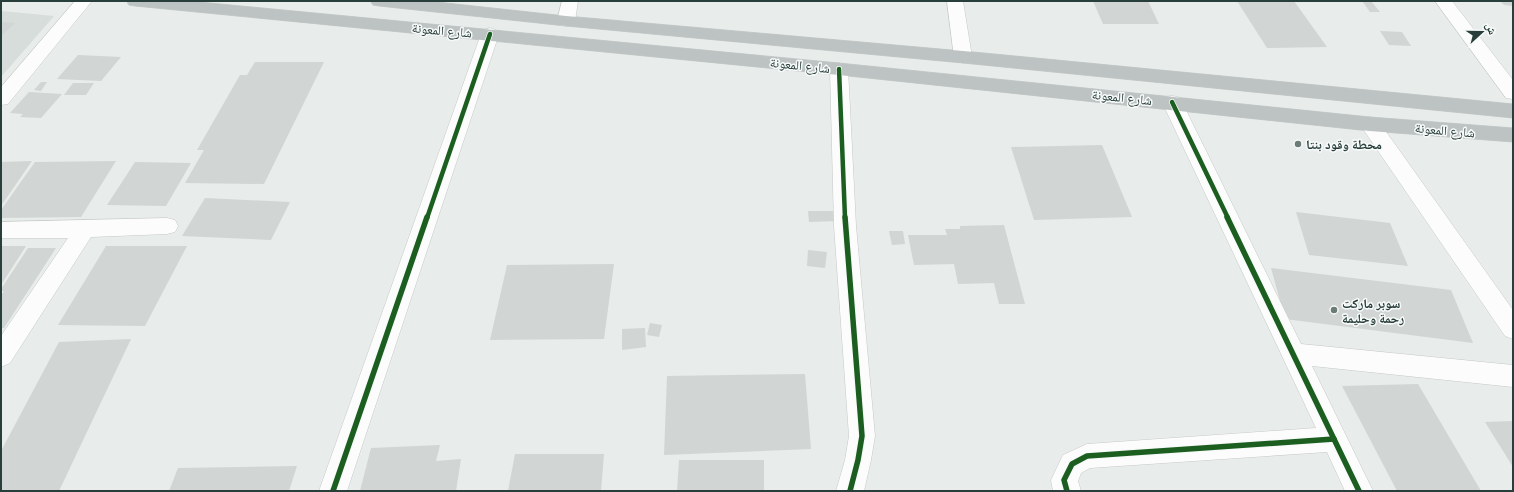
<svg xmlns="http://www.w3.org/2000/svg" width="1514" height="492" viewBox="0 0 1514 492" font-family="'Fira Sans','Noto Naskh Arabic',sans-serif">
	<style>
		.built { fill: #d7ddda }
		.building { fill: #d1d5d3 }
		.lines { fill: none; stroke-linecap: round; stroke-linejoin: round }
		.minor-casing { stroke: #c5c9c7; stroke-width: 1 }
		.highway-casing { stroke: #c4cac9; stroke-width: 1 }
		.minor { fill: #fcfcfc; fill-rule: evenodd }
		.highway { fill: #bdc3c2; fill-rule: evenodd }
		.cycleway-far1-casing { stroke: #f7faf9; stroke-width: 6 }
		.cycleway-casing { stroke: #f7faf9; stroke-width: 8 }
		.cycleway-far1 { stroke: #1b5e20; stroke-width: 4.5 }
		.cycleway { stroke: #1b5e20; stroke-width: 5.5 }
		.poi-dot { fill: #6b7b78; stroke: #f7faf9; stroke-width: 1.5 }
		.labels { text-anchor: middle; stroke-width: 3; stroke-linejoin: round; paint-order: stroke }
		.street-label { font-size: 13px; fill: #273e3a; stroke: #f7faf9 }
		.poi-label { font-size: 13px; font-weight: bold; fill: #273e3a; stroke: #f7faf9; text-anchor: start }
	</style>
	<rect width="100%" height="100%" fill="#e8ecea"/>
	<path class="built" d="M1,11L54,16L1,77Z"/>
	<g class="building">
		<path d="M1093,1H1148L1159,24H1103Z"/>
		<path d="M1237,1H1294L1327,47L1267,48Z"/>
		<path d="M1362,1H1371L1380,12H1370Z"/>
		<path d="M1500,1H1513V6L1504,5Z"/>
		<path d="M1,22L15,23L1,36Z"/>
		<path d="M1380,31L1402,32L1411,46L1389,45Z"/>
		<path d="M78,55L121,57L101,81L57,79Z"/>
		<path d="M255,62H324L264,184L185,183L204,150H197L240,75H247Z"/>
		<path d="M41,82H47L41,91L34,90Z"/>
		<path d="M73,83H94L86,95H64Z"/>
		<path d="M29,92L62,94L41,118L20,117L23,114L10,113Z"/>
		<path d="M1102,145L1132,217L1034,220L1011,147Z"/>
		<path d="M32,161L1,206V162Z"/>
		<path d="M116,161L81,217L1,218V210L35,162Z"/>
		<path d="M135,162L191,163L166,206L107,205Z"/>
		<path d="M205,198L290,202L271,240L182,236Z"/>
		<path d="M808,211H837L838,221L809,222Z"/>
		<path d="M1296,212L1390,223L1408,266L1309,255Z"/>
		<path d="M1004,225L1025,304H999L994,283L958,284L954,264L914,265L908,235H947L945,229H960V226Z"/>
		<path d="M889,231H903L905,244L892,245Z"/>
		<path d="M1,246H26L1,285Z"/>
		<path d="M106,246H187L145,326L58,325Z"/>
		<path d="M28,248H56L4,328H1V296L4,291H1V289Z"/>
		<path d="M808,250L827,252L825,268L807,266Z"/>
		<path d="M614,264L604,339L490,340L507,265Z"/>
		<path d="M1271,268L1451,290L1473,343L1285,319Z"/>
		<path d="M650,323L662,325L659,337L647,335Z"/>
		<path d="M645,328L646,347L622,350V329Z"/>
		<path d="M131,339L59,491H1V451L59,342Z"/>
		<path d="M805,374L811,449L664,455L667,376Z"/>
		<path d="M1418,384L1481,491H1397L1342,386Z"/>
		<path d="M1513,421V467L1485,422Z"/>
		<path d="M440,445L436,461L461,459L456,491H360L371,448Z"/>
		<path d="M515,454H604L601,491H508Z"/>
		<path d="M679,460H764V491H677Z"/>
		<path d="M297,466L289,491H169L178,468Z"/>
	</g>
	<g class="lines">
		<g class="minor-casing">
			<g id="minor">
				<path d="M75,1H92L8,104L1,105V87Z"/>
				<path d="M562,1H578L575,21L572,25L566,26L560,25L557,21Z"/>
				<path d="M947,1H963L972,57L969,61L963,63L957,61L954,57Z"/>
				<path d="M1435,1H1452L1513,80V99L1506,98Z"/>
				<path d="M490,28L496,30L499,34L347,491H319L481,34L484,30Z"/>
				<path d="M839,63L845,65L848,69L856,226L875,436L871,460L864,491H836L845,460L849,436L834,226L830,69L833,65Z"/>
				<path d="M1172,96L1179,97L1182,102L1301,344L1513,365V387L1312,366L1373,491H1345L1327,452L1090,468L1081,473L1078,481L1081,491H1053L1051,480L1063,455L1087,444L1316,428L1162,102L1165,97Z"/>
				<path d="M1370,117L1377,119L1513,310V339L1505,336L1363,129L1360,124L1363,119Z"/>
				<path d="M167,218L175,220L178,226L175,232L167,234L91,237L10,363L1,367V336L68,238H1V222Z"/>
			</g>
		</g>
		<g class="highway-casing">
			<g id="highway">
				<path d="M127,1H189L839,63L1370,117L1513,128V142L1370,131L839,75L135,6L129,5Z"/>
				<path d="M371,1H428L566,16L963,51L1513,104V118L963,63L566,26L379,6L373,5Z"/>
			</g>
		</g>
		<use href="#minor" class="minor"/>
		<use href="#highway" class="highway"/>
		<g class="cycleway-far1-casing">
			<g id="cycleway-far1">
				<path d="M839,69L845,218"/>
				<path d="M1172,102L1228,218"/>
				<path d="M427,218L490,34"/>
			</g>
		</g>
		<g class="cycleway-casing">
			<g id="cycleway">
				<path d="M845,217L862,436L858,460L850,491"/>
				<path d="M1227,217L1359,491"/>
				<path d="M333,491L427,217"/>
				<path d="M1067,491L1064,480L1072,464L1087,456L1334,439"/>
			</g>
		</g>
		<use href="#cycleway-far1" class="cycleway-far1"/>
		<use href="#cycleway" class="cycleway"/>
	</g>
	<g class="poi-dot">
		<circle cx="1298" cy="144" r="4"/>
		<circle cx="1334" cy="310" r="4"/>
	</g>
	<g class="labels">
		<g class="street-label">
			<text transform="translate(442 30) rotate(5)" y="5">شارع المعونة</text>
			<text transform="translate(800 65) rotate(6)" y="5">شارع المعونة</text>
			<text transform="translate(1122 97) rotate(6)" y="5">شارع المعونة</text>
			<text transform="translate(1445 130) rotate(5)" y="5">شارع المعونة</text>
		</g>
		<g class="poi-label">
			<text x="1306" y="149">محطة وقود بنتا</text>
			<text x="1342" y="308">سوبر ماركت<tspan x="1342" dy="15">رحمة وحليمة</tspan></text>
		</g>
	</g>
	<rect width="1514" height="492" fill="none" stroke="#273e3a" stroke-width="4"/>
	<g transform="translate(1482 32) rotate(69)" stroke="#f7faf9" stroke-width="3" paint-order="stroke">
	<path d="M0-3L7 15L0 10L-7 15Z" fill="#273e3a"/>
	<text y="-6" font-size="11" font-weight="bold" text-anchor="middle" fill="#273e3a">ش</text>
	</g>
</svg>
